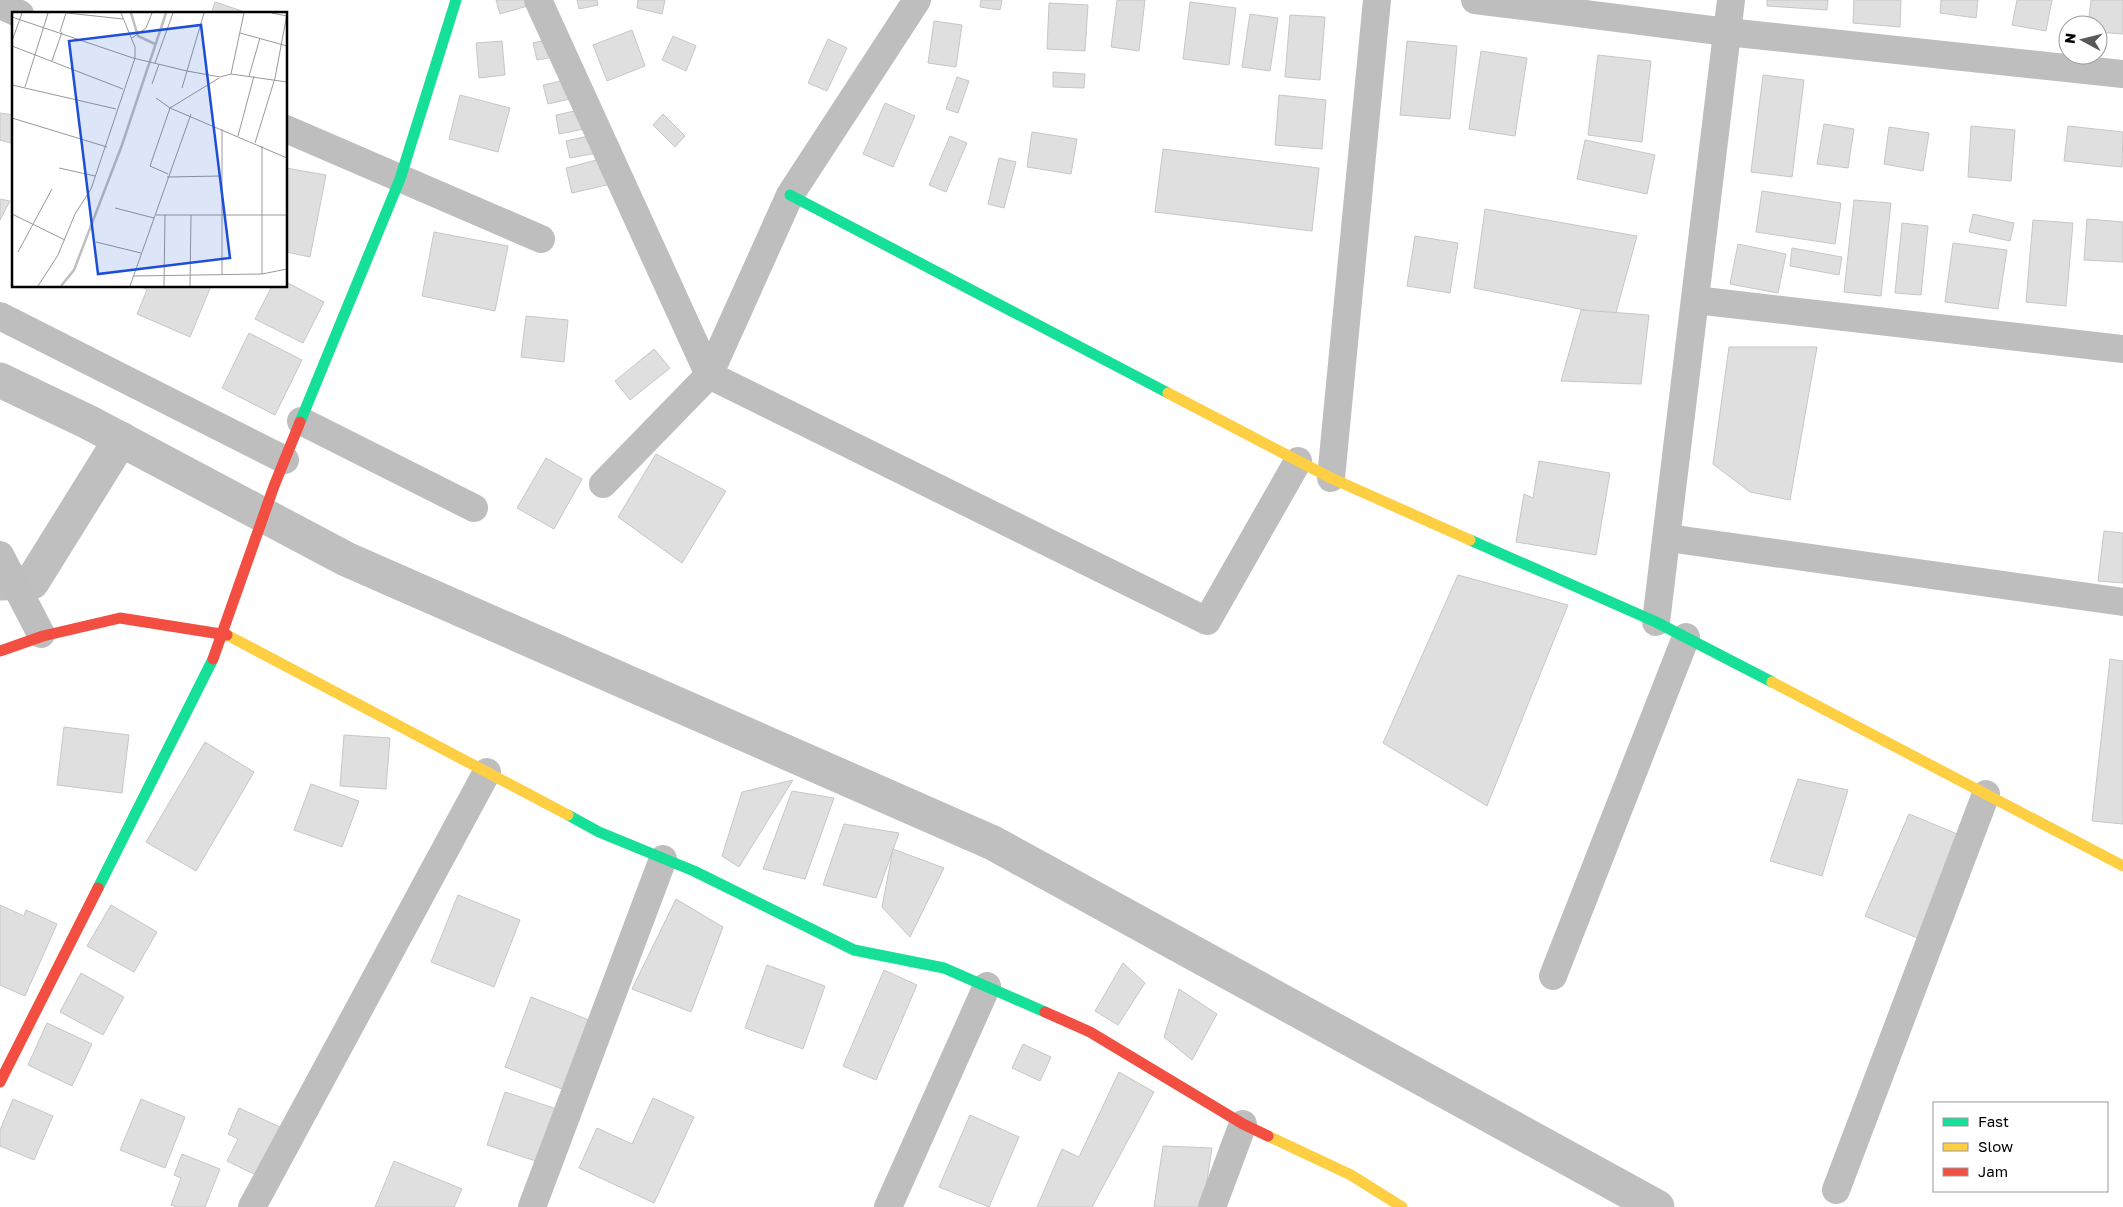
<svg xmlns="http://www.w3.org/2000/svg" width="2123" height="1207" viewBox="0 0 2123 1207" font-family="'Golos Text',sans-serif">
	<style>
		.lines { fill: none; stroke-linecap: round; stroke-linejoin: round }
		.canal { stroke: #bfbfbf; stroke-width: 35 }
		.building { fill: #dfdfdf; stroke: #c7c7c7 }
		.street { stroke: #bebebe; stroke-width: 28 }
		.fast { stroke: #16e098; stroke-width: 11 }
		.slow { stroke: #ffcf43; stroke-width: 11 }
		.jam { stroke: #f24e42; stroke-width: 11 }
		.inset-river { fill: none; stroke: #bfbfbf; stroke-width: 2.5 }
		.inset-road { fill: none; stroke: #999; stroke-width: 1 }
		.view { fill: #1d4ed8; fill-opacity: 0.15; stroke: #1d4ed8; stroke-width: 2.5 }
		.inset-edge { fill: none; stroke: #000; stroke-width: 2.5 }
	</style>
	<rect width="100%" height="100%" fill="#fff"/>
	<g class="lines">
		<g class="canal">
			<path d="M0,380L88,422L346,559L993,843L1657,1207"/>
			<path d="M0,583L32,582L121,439"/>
		</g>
	</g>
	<g class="building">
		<path d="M496,0H529L531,5L500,14Z"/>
		<path d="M577,0H597L598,5L579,9Z"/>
		<path d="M638,0H665L662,14L637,8Z"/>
		<path d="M981,0H1002L1000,10L980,7Z"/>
		<path d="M1117,0H1145L1139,51L1111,47Z"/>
		<path d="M1767,0H1828L1827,10L1767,6Z"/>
		<path d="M1854,0H1901L1900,27L1853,23Z"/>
		<path d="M1941,0H1978L1976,18L1940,13Z"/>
		<path d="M2017,0H2052L2046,31L2012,25Z"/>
		<path d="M2091,0H2123V34L2098,32V25H2088Z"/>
		<path d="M215,2L251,14H211Z"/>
		<path d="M1190,2L1236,8L1229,65L1183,59Z"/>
		<path d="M1049,3L1088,5L1085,51L1047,49Z"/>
		<path d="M1250,14L1278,18L1270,71L1242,67Z"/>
		<path d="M1290,15L1325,17L1320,80L1285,77Z"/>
		<path d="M934,21L962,25L956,67L928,63Z"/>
		<path d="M632,30L645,66L607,81L593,45Z"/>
		<path d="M673,36L696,46L686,71L662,60Z"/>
		<path d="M550,39L554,57L537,60L533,43Z"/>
		<path d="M828,39L847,48L827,91L808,83Z"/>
		<path d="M502,41L505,75L479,78L476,43Z"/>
		<path d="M1407,41L1457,46L1450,119L1400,115Z"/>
		<path d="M1481,51L1527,58L1515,136L1469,129Z"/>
		<path d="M1598,55L1651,61L1642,142L1588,135Z"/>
		<path d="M1053,72L1085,74L1084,88L1053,87Z"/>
		<path d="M1763,75L1804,80L1792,177L1751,172Z"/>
		<path d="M957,77L969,81L958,113L946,109Z"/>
		<path d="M570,79L574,98L548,104L543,85Z"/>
		<path d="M460,95L510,108L498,152L449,139Z"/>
		<path d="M1279,95L1326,100L1322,149L1275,145Z"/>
		<path d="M885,103L915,116L893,167L863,154Z"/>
		<path d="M584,109L589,128L559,134L556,115Z"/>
		<path d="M0,113L14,115V144L0,140Z"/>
		<path d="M663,114L685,136L675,147L653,125Z"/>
		<path d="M1824,124L1854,129L1848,168L1817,164Z"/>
		<path d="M1971,126L2015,130L2011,181L1968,177Z"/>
		<path d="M2068,126L2123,132L2122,167L2064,161Z"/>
		<path d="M1889,127L1929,133L1923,171L1884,164Z"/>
		<path d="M1032,132L1077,139L1071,174L1027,167Z"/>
		<path d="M593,135L597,153L570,158L566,141Z"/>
		<path d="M950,136L967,143L946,192L929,185Z"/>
		<path d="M1585,140L1655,155L1647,194L1577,179Z"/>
		<path d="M1163,149L1319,168L1312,231L1155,212Z"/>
		<path d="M604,158L611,184L572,193L566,168Z"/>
		<path d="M999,158L1016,162L1004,208L988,204Z"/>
		<path d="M286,168L326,175L310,257L286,252Z"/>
		<path d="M1762,191L1841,203L1835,244L1756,232Z"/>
		<path d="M0,199L10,201L0,220Z"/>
		<path d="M1854,200L1891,203L1881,296L1844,292Z"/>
		<path d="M1485,209L1637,236L1615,316L1474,288Z"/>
		<path d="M1973,214L2014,223L2010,241L1969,232Z"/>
		<path d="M2087,219L2123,222V262L2084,260Z"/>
		<path d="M2033,220L2073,223L2066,306L2026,302Z"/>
		<path d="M1902,223L1928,226L1921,295L1895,293Z"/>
		<path d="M434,232L508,246L495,311L422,296Z"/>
		<path d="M1415,236L1458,243L1450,293L1407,286Z"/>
		<path d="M1953,243L2007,250L1998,309L1945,302Z"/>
		<path d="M1738,244L1786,254L1778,293L1730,284Z"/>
		<path d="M1792,248L1842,257L1839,275L1790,266Z"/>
		<path d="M286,282L324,302L303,343L255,319L272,286H286Z"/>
		<path d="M140,286H211L190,337L137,314L147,290Z"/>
		<path d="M1581,310L1649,315L1641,384L1561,381Z"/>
		<path d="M526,316L568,320L564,362L521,357Z"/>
		<path d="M249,333L302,360L275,415L222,388Z"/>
		<path d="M1729,347H1817L1790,500L1750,492L1713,464Z"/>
		<path d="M654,349L670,368L630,400L615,381Z"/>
		<path d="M656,454L726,491L682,563L618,517Z"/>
		<path d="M546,458L582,479L554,529L517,508Z"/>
		<path d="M1539,461L1610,473L1596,555L1516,542L1524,494L1533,498Z"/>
		<path d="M2104,531L2123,533V583L2098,581Z"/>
		<path d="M1458,575L1568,605L1487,806L1383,743Z"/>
		<path d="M2110,659L2123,661V824L2092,821Z"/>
		<path d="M64,727L129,735L122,793L57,785Z"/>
		<path d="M344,735L390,738L386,789L340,786Z"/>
		<path d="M205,742L254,772L196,871L146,842Z"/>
		<path d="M1798,779L1848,790L1822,876L1770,861Z"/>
		<path d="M793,780L739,867L722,856L742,792Z"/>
		<path d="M311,784L359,801L342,847L294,830Z"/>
		<path d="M792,791L834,798L805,879L763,869Z"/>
		<path d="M1909,814L1962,836L1922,940L1865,916Z"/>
		<path d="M844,824L899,833L876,898L823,885Z"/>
		<path d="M893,849L944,868L910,937L882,907Z"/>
		<path d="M458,895L520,920L494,987L431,962Z"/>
		<path d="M676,899L723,927L691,1012L632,989Z"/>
		<path d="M0,905L24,916L26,910L57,924L25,996L0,985Z"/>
		<path d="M111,905L157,932L134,972L87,946Z"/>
		<path d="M1123,963L1145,983L1118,1025L1095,1011Z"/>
		<path d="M767,965L825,986L803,1049L745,1028Z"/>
		<path d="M884,970L917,985L876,1080L843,1066Z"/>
		<path d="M81,973L124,997L103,1035L60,1012Z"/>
		<path d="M1179,989L1217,1014L1192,1060L1164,1037Z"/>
		<path d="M531,997L594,1022L567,1091L505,1067Z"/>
		<path d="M47,1023L92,1044L72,1086L28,1065Z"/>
		<path d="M1023,1044L1051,1057L1040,1081L1012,1068Z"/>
		<path d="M1119,1072L1154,1092L1092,1207H1037L1062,1149L1079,1157Z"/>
		<path d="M505,1092L560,1110L542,1163L487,1145Z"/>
		<path d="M653,1098L694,1117L654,1203L579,1168L597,1128L632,1144Z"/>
		<path d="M13,1099L53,1116L34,1160L0,1146V1130Z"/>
		<path d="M141,1099L185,1117L165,1168L120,1150Z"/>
		<path d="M239,1108L284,1129L262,1178L227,1161L238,1139L228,1134Z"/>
		<path d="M970,1115L1019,1137L989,1207L939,1187Z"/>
		<path d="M1163,1146L1212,1148L1203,1207H1154Z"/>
		<path d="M182,1154L220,1169L205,1207H177L171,1205L181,1178L174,1175Z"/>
		<path d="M394,1161L462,1189L454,1207H375Z"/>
	</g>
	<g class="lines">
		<g class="street">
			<path d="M538,0L709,375L790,195L917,0"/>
			<path d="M1475,0L1727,32L2123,74"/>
			<path d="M0,5L20,14"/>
			<path d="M286,129L541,239"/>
			<path d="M1695,300L2123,349"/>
			<path d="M0,316L285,460"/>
			<path d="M301,421L474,508"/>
			<path d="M1331,478L1377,0"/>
			<path d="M603,484L709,375L1207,621L1298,461"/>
			<path d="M1668,538L2123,602"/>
			<path d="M0,555L41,634"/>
			<path d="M1656,622L1731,0"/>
			<path d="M1553,976L1686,637"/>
			<path d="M1836,1190L1986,794"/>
			<path d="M252,1207L487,772"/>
			<path d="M532,1207L663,859"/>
			<path d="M888,1207L987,986"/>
			<path d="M1212,1207L1243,1124"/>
		</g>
		<g class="fast">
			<path d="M790,195L1168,393"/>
			<path d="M300,422L400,179L456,0"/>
			<path d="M1470,540L1656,622L1772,682"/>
			<path d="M568,815L599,832L694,871L854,950L944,968L1045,1012"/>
			<path d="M98,888L213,659"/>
		</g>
		<g class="slow">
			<path d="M1168,393L1331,478L1470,540"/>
			<path d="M227,635L568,815"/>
			<path d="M1772,682L2123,866"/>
			<path d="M1268,1136L1351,1175L1402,1207"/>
		</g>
		<g class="jam">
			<path d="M0,651L43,636L120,618L227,635"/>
			<path d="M213,659L274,486L300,422"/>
			<path d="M1045,1012L1090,1032L1243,1124L1268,1136"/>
			<path d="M0,1082L98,888"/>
		</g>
	</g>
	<g transform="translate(12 12)">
		<rect width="275" height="275" fill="#fff"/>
		<path class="inset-river" d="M119,1L126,24L143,32M49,274L62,258L110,133L154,1"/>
		<path class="inset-road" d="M55,1L111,7M260,1L275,4M0,5L121,46L175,59L208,65L219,62L275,70M48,20L54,1M228,21L275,34M120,26L134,16L140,1M0,29L10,1M0,34L111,77M40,49L50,20M143,51L161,1M219,62L232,1M237,64L248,26M207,66L158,96L275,146M140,72L147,52M0,73L104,97M13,75L36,1M170,76L192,1M144,86L158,96L138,154L156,162M0,106L95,135M210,117V263M226,124L242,64M243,131L263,66L275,2M250,134V262M47,156L83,164M155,165L209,164M103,196L142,206M0,202L53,228M144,203H275M84,230L129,241M6,240L40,177M121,264L250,262L275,257M26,274L46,243L63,202L79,177L123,46V35L109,1M118,274L179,102M152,274L153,203M178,274L179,203"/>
		<path class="view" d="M189,13L218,246L86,262L57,29Z"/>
		<rect width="275" height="275" class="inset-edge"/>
	</g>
	<rect x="1933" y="1102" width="175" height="90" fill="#ffffff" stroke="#999999"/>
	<rect x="1943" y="1118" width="25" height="8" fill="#16e098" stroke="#999999"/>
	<text x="1978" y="1127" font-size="15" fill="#000000">Fast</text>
	<rect x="1943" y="1143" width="25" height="8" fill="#ffcf43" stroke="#999999"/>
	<text x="1978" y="1152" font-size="15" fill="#000000">Slow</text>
	<rect x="1943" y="1168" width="25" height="8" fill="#f24e42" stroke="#999999"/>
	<text x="1978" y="1177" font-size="15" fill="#000000">Jam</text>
	<g transform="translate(2083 40) rotate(277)"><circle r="24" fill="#ffffff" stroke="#999999"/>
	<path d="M0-4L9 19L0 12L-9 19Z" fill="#595959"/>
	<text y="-8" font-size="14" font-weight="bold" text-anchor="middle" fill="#000000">N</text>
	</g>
</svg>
